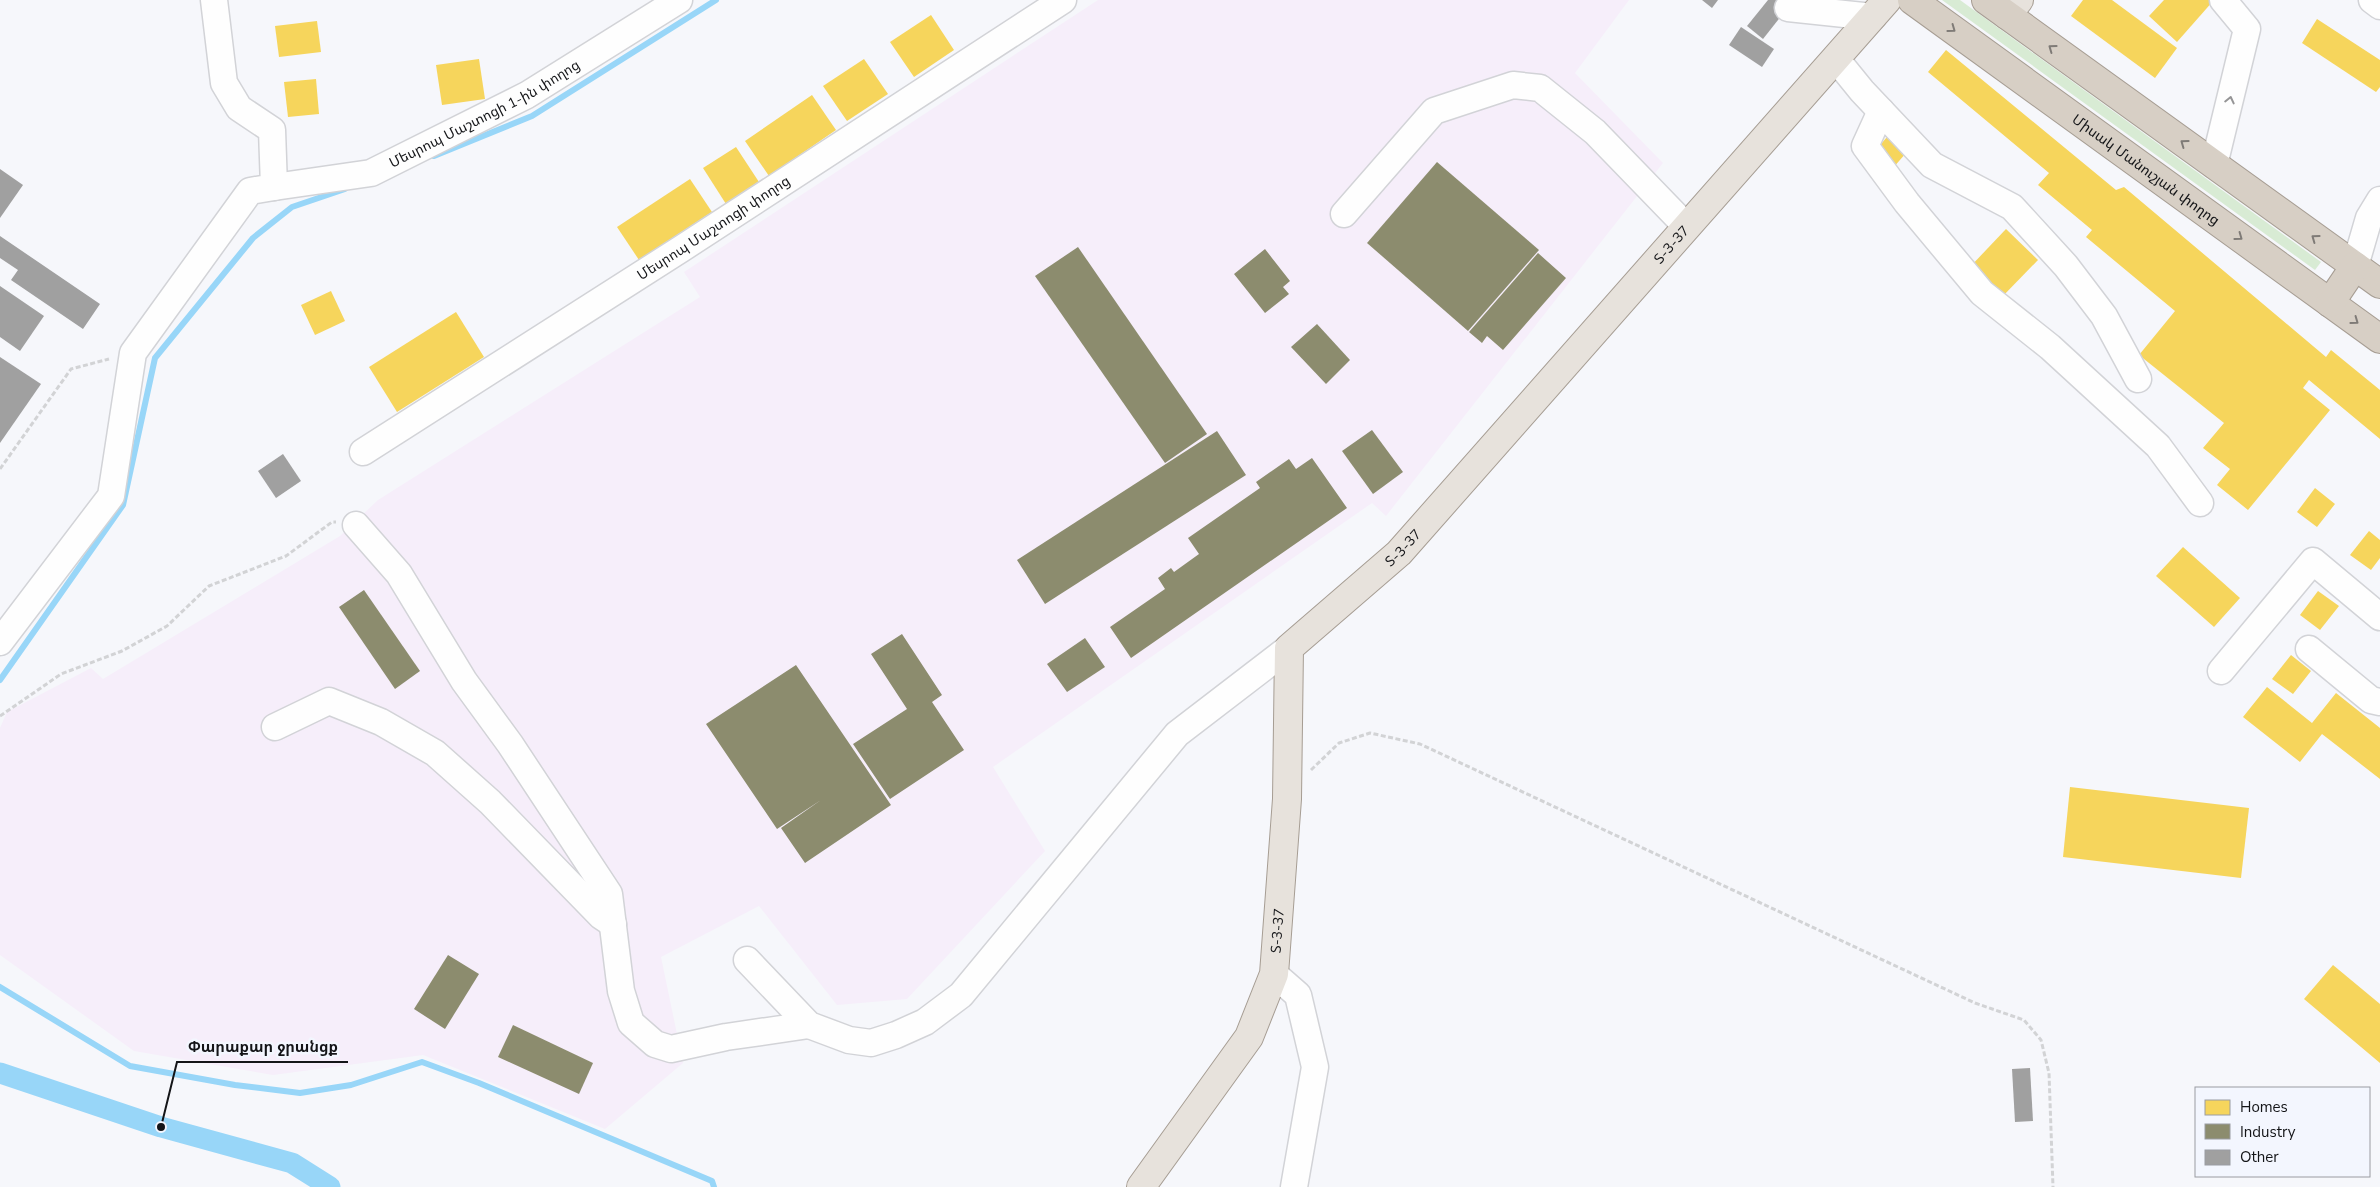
<svg xmlns="http://www.w3.org/2000/svg" width="2380" height="1187" viewBox="0 0 2380 1187" font-family="'Nunito Sans','Noto Sans Armenian',sans-serif">
	<style>
		.industrial { fill: #f6eefa }
		.green { fill: #d8ebd4 }
		.homes { fill: #f6d55c }
		.industry { fill: #8c8c6e }
		.lines { fill: none; stroke-linecap: round; stroke-linejoin: round }
		.stream { stroke: #98d6f8; stroke-width: 6 }
		.canal { stroke: #98d6f8; stroke-width: 21 }
		.building { fill: #a0a0a0 }
		.minor-casing { stroke: #d2d3d7; stroke-width: 29 }
		.major-casing { stroke: #a69d93; stroke-width: 30 }
		.highway-casing { stroke: #a69d93; stroke-width: 30 }
		.path { stroke: #d2d3d5; stroke-width: 3; stroke-dasharray: 5 2.5; stroke-linecap: butt }
		.minor { stroke: #fefefe; stroke-width: 26 }
		.major { stroke: #e7e2dc; stroke-width: 28 }
		.highway { stroke: #d7cfc5; stroke-width: 28 }
		.oneway { stroke: #7f7b77 }
		.oneway2 { stroke: #959596 }
		.labels { text-anchor: middle; stroke-width: 5; stroke-linejoin: round; paint-order: stroke }
		.street-label { font-size: 14px; fill: #141518; stroke: #f3f6fe }
		.leader { fill: none; stroke: #141518; stroke-width: 2 }
		.callout-dot { fill: #141518; stroke: #f3f6fe; stroke-width: 2 }
		.callout-label { font-size: 15px; text-anchor: middle; font-weight: bold; fill: #141518; stroke: #f3f6fe; stroke-width: 5; stroke-linejoin: round; paint-order: stroke }
	</style>
	<rect width="100%" height="100%" fill="#f6f7fb"/>
	<path class="industrial" d="M1098,0H1629L1575,73L1663,163L1386,516L1372,503L993,767L1045,851L907,999L837,1005L759,906L661,957L683,1063L605,1129L423,1055L273,1075L134,1051L0,955V728L7,712L91,668L103,679L340,536L378,500L700,297L684,272Z"/>
	<path class="green" d="M1942,0H1960L2321,262L2315,270Z"/>
	<g class="homes">
		<path d="M2083,0H2112L2177,48L2155,78L2071,16Z"/>
		<path d="M2164,0H2214L2177,42L2149,16Z"/>
		<path d="M931,15L954,50L914,77L890,42Z"/>
		<path d="M2317,19L2380,60V87L2376,92L2302,43Z"/>
		<path d="M317,21L321,52L279,57L275,26Z"/>
		<path d="M1946,50L2116,190L2124,187L2326,357L2331,350L2380,390V439L2309,380L2303,388L2330,410L2248,510L2217,485L2230,469L2203,448L2224,423L2139,355L2175,311L2086,237L2092,230L2038,185L2049,173L1928,72Z"/>
		<path d="M479,59L485,99L442,105L436,65Z"/>
		<path d="M864,59L888,94L847,121L823,86Z"/>
		<path d="M316,79L319,114L288,117L284,82Z"/>
		<path d="M812,95L836,130L769,176L745,141Z"/>
		<path d="M1887,137L1906,153L1893,168L1874,152Z"/>
		<path d="M736,147L759,182L726,204L703,168Z"/>
		<path d="M690,179L712,212L639,260L617,227Z"/>
		<path d="M2006,229L2038,260L2001,298L1969,268Z"/>
		<path d="M331,291L345,321L315,335L301,305Z"/>
		<path d="M456,312L484,357L397,412L369,367Z"/>
		<path d="M2315,488L2335,504L2317,527L2297,512Z"/>
		<path d="M2369,531L2380,540V558L2371,570L2350,555Z"/>
		<path d="M2183,547L2240,598L2214,627L2156,576Z"/>
		<path d="M2318,591L2339,606L2320,630L2300,615Z"/>
		<path d="M2291,655L2311,671L2293,694L2272,679Z"/>
		<path d="M2267,687L2312,723L2336,693L2380,728V779L2322,734L2300,762L2243,717Z"/>
		<path d="M2070,787L2249,808L2241,878L2063,857Z"/>
		<path d="M2333,965L2380,1004V1063L2304,999Z"/>
	</g>
	<g class="industry">
		<path d="M1437,162L1539,250L1468,331L1367,243Z"/>
		<path d="M1078,247L1207,434L1165,463L1035,276Z"/>
		<path d="M1265,249L1290,281L1283,287L1289,294L1265,313L1234,274Z"/>
		<path d="M1538,253L1566,278L1503,350L1487,336L1482,343L1469,332Z"/>
		<path d="M1317,324L1350,360L1326,384L1291,347Z"/>
		<path d="M1372,430L1403,472L1373,494L1342,451Z"/>
		<path d="M1217,431L1246,475L1045,604L1017,560Z"/>
		<path d="M1312,458L1347,508L1131,658L1110,627L1165,589L1158,578L1171,568L1174,572L1199,554L1188,538L1260,488L1256,482L1289,459L1296,469Z"/>
		<path d="M364,590L420,671L395,689L339,607Z"/>
		<path d="M902,634L942,695L932,702L964,750L890,799L853,744L907,709L871,654Z"/>
		<path d="M1085,638L1105,667L1067,692L1047,664Z"/>
		<path d="M796,665L891,805L805,863L781,828L821,800L777,829L706,724Z"/>
		<path d="M448,955L479,974L445,1029L414,1009Z"/>
		<path d="M513,1025L593,1063L579,1094L498,1057Z"/>
	</g>
	<g class="lines">
		<g class="stream">
			<path d="M434,156L532,116L716,0"/>
			<path d="M0,680L123,505L155,358L253,238L292,207L345,189"/>
			<path d="M0,987L130,1066L235,1085L300,1093L351,1085L422,1062L479,1083L712,1181L714,1187"/>
		</g>
		<path class="canal" d="M0,1073L161,1127L292,1163L330,1187"/>
	</g>
	<g class="building">
		<path d="M1702,0H1718L1712,8Z"/>
		<path d="M1768,0H1794L1763,39L1747,26Z"/>
		<path d="M1741,27L1774,49L1762,67L1729,45Z"/>
		<path d="M0,169L23,185L0,218Z"/>
		<path d="M0,236L100,304L83,329L11,280L18,270L0,258Z"/>
		<path d="M0,286L44,316L20,351L0,337Z"/>
		<path d="M0,357L41,384L0,443Z"/>
		<path d="M283,454L301,481L276,498L258,471Z"/>
		<path d="M2030,1068L2033,1121L2015,1122L2012,1069Z"/>
	</g>
	<g class="lines">
		<g class="minor-casing">
			<g id="minor">
				<path d="M2372,0L2380,6"/>
				<path d="M1788,8L1873,17"/>
				<path d="M1836,59L1862,91L1932,165L2012,207L2066,266L2104,316L2138,379"/>
				<path d="M1881,111L1865,146L1907,203L1982,293L2050,347L2158,446L2200,503"/>
				<path d="M2214,165L2247,29L2223,0"/>
				<path id="s1" d="M274,187L371,173L527,95L679,0"/>
				<path d="M1344,214L1434,111L1513,85L1540,88L1595,132L1687,227"/>
				<path d="M2355,266L2369,218L2380,200"/>
				<path id="s2" d="M363,452L681,249L1063,0"/>
				<path d="M356,525L399,574L464,681L510,744L609,894L621,991L631,1023L655,1044L671,1049L726,1037L809,1025"/>
				<path d="M0,642L111,496L133,353L250,191L274,187L272,130L239,108L224,83L214,0"/>
				<path d="M2309,649L2371,700L2380,702"/>
				<path d="M2221,671L2313,561L2380,617"/>
				<path d="M275,727L329,701L381,722L435,753L490,802L601,916L613,924"/>
				<path d="M747,960L809,1025L849,1040L871,1043L896,1035L925,1022L961,995L1177,734L1289,648"/>
				<path d="M1274,974L1298,995L1315,1067L1294,1187"/>
			</g>
		</g>
		<g class="major-casing">
			<g id="major">
				<path d="M2007,15L2019,0"/>
				<path id="s3" d="M1141,1187L1249,1037L1274,974L1287,799L1289,648L1399,553L1887,0"/>
			</g>
		</g>
		<g class="highway-casing">
			<g id="highway">
				<path id="s4" d="M1912,0L2380,339"/>
				<path d="M1986,0L2380,284"/>
				<path d="M2330,303L2355,266"/>
			</g>
		</g>
		<g class="path">
			<path d="M0,469L71,369L109,359"/>
			<path d="M0,716L61,674L122,651L167,626L209,586L286,556L332,522H336"/>
			<path d="M1311,770L1339,743L1370,733L1420,744L1975,1003L2024,1020L2041,1040L2049,1073L2053,1187"/>
		</g>
		<use href="#minor" class="minor"/>
		<use href="#major" class="major"/>
		<use href="#highway" class="highway"/>
	</g>
	<defs><path id="oneway-chevron" d="M-2-3.5L2.5 0L-2 3.5" fill="none" stroke-width="1.6" stroke-linecap="round" stroke-linejoin="round" transform="scale(1.25)"/></defs>
	<g class="oneway">
		<use href="#oneway-chevron" transform="translate(1952 29) rotate(36)"/>
		<use href="#oneway-chevron" transform="translate(2052 48) rotate(-144)"/>
		<use href="#oneway-chevron" transform="translate(2184 143) rotate(-144)"/>
		<use href="#oneway-chevron" transform="translate(2239 237) rotate(36)"/>
		<use href="#oneway-chevron" transform="translate(2315 238) rotate(-144)"/>
		<use href="#oneway-chevron" transform="translate(2355 321) rotate(36)"/>
	</g>
	<use class="oneway2" href="#oneway-chevron" transform="translate(2230 100) rotate(-77)"/>
	<g class="labels">
		<g class="street-label">
			<text dy="5" stroke="none"><textPath href="#s1" startOffset="226">Մեսրոպ Մաշտոցի 1-ին փողոց</textPath></text>
			<text dy="5" stroke="none"><textPath href="#s4" startOffset="289">Միսակ Մանուշյան փողոց</textPath></text>
			<text dy="5" stroke="none"><textPath href="#s2" startOffset="416">Մեսրոպ Մաշտոցի փողոց</textPath></text>
			<text dy="5" stroke="none"><textPath href="#s3" startOffset="1136">Տ-3-37</textPath></text>
			<text dy="5" stroke="none"><textPath href="#s3" startOffset="731">Տ-3-37</textPath></text>
			<text dy="5" stroke="none"><textPath href="#s3" startOffset="296">Տ-3-37</textPath></text>
		</g>
	</g>
	<path class="leader" d="M161 1127L177 1062H348"/>
	<circle class="callout-dot" cx="161" cy="1127" r="5"/>
	<g class="callout-label">
		<text x="263" y="1052">Փարաքար ջրանցք</text>
	</g>
	<rect x="2195" y="1087" width="175" height="90" fill="#f3f6fe" stroke="#9a9ca2"/>
	<rect x="2205" y="1100" width="25" height="15" fill="#f6d55c" stroke="#9a9ca2"/>
	<text x="2240" y="1112" font-size="15" fill="#141518">Homes</text>
	<rect x="2205" y="1124" width="25" height="15" fill="#8c8c6e" stroke="#9a9ca2"/>
	<text x="2240" y="1137" font-size="15" fill="#141518">Industry</text>
	<rect x="2205" y="1150" width="25" height="15" fill="#a0a0a0" stroke="#9a9ca2"/>
	<text x="2240" y="1162" font-size="15" fill="#141518">Other</text>
</svg>
